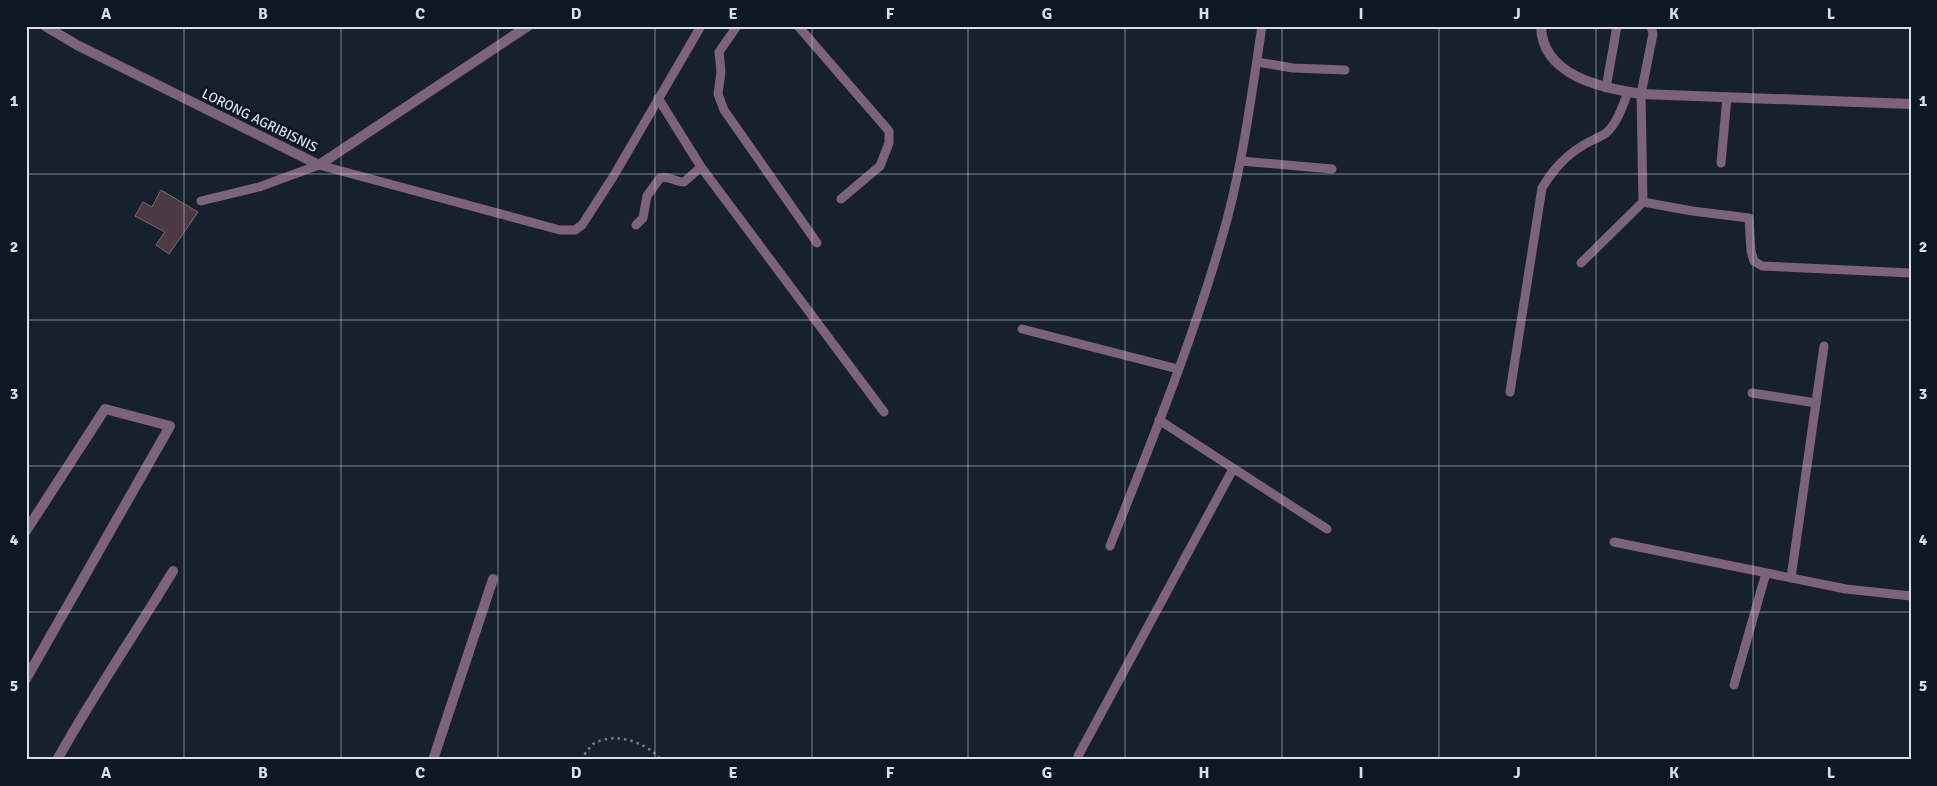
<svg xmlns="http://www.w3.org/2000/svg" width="1937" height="786" viewBox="0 0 1937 786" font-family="Signika,sans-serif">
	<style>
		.building { fill: #4b3a42; stroke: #7b6871 }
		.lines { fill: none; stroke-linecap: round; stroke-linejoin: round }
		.path { stroke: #747e88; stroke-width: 2.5; stroke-dasharray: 2.5 4; stroke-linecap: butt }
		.service { stroke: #7c627b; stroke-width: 9 }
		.minor { stroke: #7c627b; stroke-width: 10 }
		.grid { fill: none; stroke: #d8dfe7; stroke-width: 1; stroke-opacity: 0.55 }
		.labels { text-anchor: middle; stroke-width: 5; stroke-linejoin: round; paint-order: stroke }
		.street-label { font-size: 14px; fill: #d8dfe7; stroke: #0d1823 }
		.neatline { fill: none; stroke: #d8dfe7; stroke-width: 2 }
		.grid-label { font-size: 16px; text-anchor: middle; font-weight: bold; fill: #d8dfe7 }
	</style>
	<rect width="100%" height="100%" fill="#16212d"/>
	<path class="building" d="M161,190L198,212L169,254L156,245L165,232L135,216L143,202L152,207Z"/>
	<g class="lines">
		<path class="path" d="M581,760C584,755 589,748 593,744C614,731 647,742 661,760"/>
		<g class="service">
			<path d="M737,26L719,52L721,72L718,94L724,110L817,243"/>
			<path d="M798,26L889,131V143L880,166L841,199"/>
			<path d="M1257,62L1293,68L1345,70"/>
			<path d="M1606,88L1617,26"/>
			<path d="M658,98L701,167L884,412"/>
			<path d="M1241,161L1332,169"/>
			<path d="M1721,163L1727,97"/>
			<path d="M201,201L259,187L319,165L560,230H575L582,225L613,177L701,26"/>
			<path d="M1643,202L1692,211L1749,218L1751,251L1754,261L1762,266L1911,273"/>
			<path d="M636,225L643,218L647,196L660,178C669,175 674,182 684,182L701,167"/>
			<path d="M1581,263L1643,202L1641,94L1653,34L1651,26"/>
			<path d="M1022,329L1178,369"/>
			<path d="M1510,392L1542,188C1553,170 1564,157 1582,146C1589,141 1599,138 1606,133C1617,124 1623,105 1628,92"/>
			<path d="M1752,393L1816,403"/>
			<path d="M1159,420L1327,529"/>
			<path d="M1614,542L1846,589L1911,596"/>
			<path d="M1110,546C1150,446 1191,345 1221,241C1242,171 1251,98 1262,26"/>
			<path d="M1791,578L1824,346"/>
			<path d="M1734,685L1766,573"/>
			<path d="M1078,760V756L1233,469"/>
		</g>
		<g class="minor">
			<path d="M45,26L77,45L319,165L528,26"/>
			<path d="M1541,26C1542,76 1602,88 1641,94L1911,104"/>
			<path d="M26,531L105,409L170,426L26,679"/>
			<path d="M57,760C93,695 135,634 173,571"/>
			<path d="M433,760L493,579"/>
		</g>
	</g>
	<path class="grid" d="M184,26V760M341,26V760M498,26V760M655,26V760M812,26V760M968,26V760M1125,26V760M1282,26V760M1439,26V760M1596,26V760M1753,26V760M26,174H1911M26,320H1911M26,466H1911M26,612H1911"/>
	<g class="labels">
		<g class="street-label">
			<text transform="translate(260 120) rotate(26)" y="5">LORONG AGRIBISNIS</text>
		</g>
	</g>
	<rect width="1937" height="786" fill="none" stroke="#0d1823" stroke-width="55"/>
	<rect x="28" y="28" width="1882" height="730" class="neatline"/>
	<g class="grid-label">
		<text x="106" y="19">A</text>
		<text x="263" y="19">B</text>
		<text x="420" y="19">C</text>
		<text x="576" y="19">D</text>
		<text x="733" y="19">E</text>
		<text x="890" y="19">F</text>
		<text x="1047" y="19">G</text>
		<text x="1204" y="19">H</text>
		<text x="1361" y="19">I</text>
		<text x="1517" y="19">J</text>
		<text x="1674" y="19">K</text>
		<text x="1831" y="19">L</text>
		<text x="14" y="106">1</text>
		<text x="1923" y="106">1</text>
		<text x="14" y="252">2</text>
		<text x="1923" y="252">2</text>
		<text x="14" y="399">3</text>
		<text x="1923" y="399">3</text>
		<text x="14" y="545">4</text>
		<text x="1923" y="545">4</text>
		<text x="14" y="691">5</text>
		<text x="1923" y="691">5</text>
		<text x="106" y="778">A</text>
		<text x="263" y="778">B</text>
		<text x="420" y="778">C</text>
		<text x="576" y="778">D</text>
		<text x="733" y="778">E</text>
		<text x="890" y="778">F</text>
		<text x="1047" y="778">G</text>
		<text x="1204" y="778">H</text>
		<text x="1361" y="778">I</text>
		<text x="1517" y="778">J</text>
		<text x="1674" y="778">K</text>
		<text x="1831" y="778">L</text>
	</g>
</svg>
